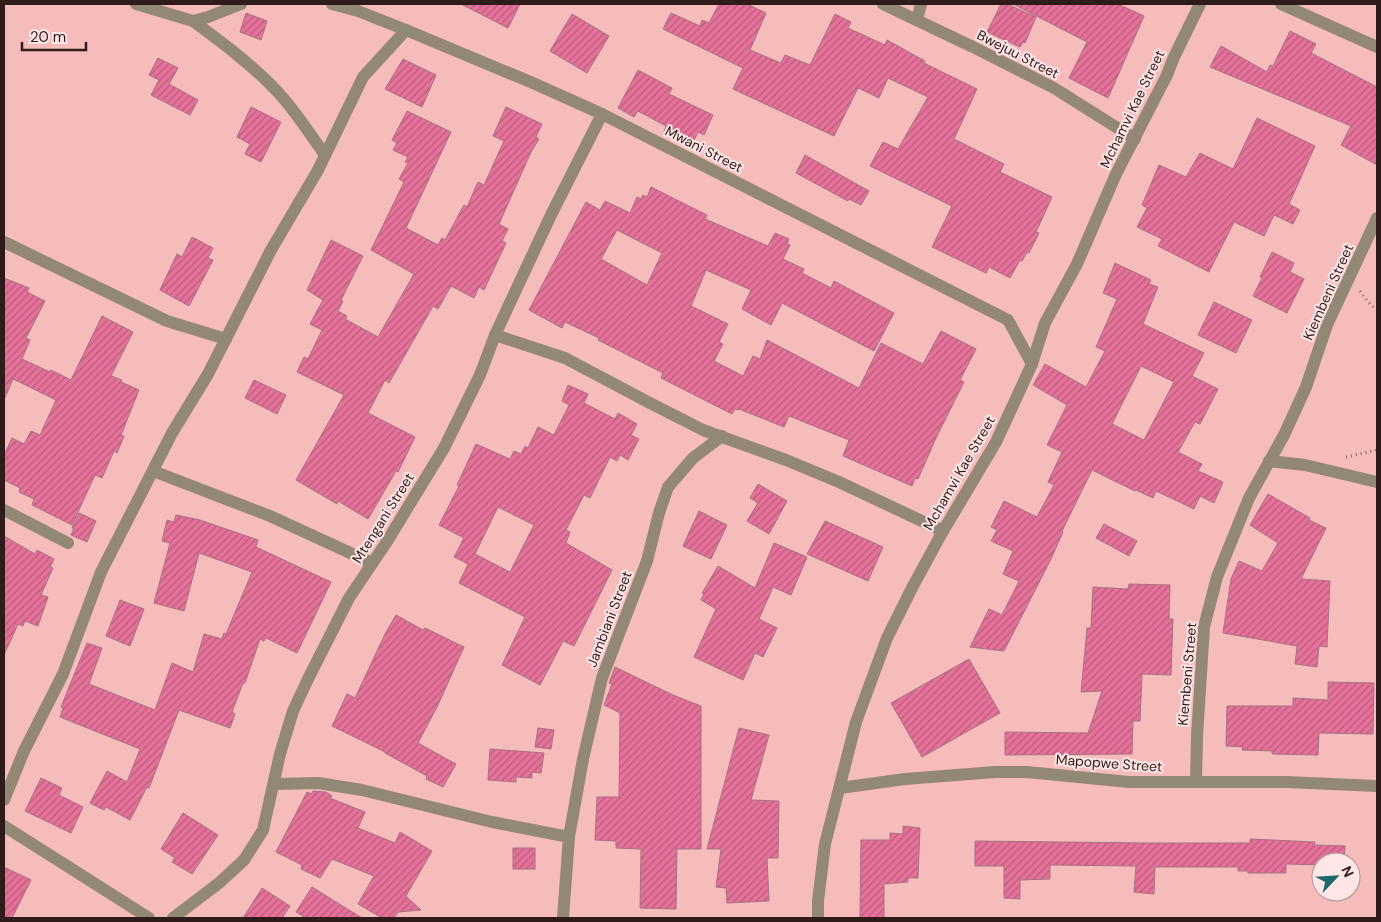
<svg xmlns="http://www.w3.org/2000/svg" width="1381" height="922" viewBox="0 0 1381 922" font-family="'DM Sans',sans-serif">
	<style>
		.building { fill: url(#building-hatch); stroke: #a57382; fill-rule: evenodd }
		.lines { fill: none; stroke-linecap: round; stroke-linejoin: round }
		.path { stroke: #896463; stroke-width: 3; stroke-dasharray: 1 4; stroke-linecap: butt }
		.minor { stroke: #938876; stroke-width: 12 }
		.labels { text-anchor: middle; stroke-width: 4; stroke-linejoin: round; paint-order: stroke }
		.street-label { font-size: 14px; fill: #301b1b; stroke: #fee6e6 }
	</style>
	<defs>
		<pattern id="building-hatch" width="6" height="6" patternUnits="userSpaceOnUse" patternTransform="scale(1.25)"><rect width="6" height="6" fill="#e6719a"/><path d="M-1 1l2-2M0 6l6-6M5 7l2-2" fill="none" stroke="#bb5c7d"/></pattern>
	</defs>
	<rect width="100%" height="100%" fill="#f5bcbb"/>
	<g class="building">
		<path d="M461,4H520L508,28Z"/>
		<path d="M719,4H747L766,13L750,50L781,63L785,55L810,65L835,14L851,22L848,28L885,45L887,40L925,61L924,63L977,89L954,139L1004,164L1000,172L1052,197L1036,232L1039,233L1029,253L1027,252L1022,261L1020,260L1010,278L989,267L986,273L932,247L952,206L870,166L883,142L898,149L928,97L888,78L879,98L858,88L834,136L733,89L743,68L663,29L671,13L700,26L702,20L709,23Z"/>
		<path d="M1001,4H1007L1036,17L1025,43L1023,42L1020,47L987,32Z"/>
		<path d="M1013,4H1118L1144,16L1108,98L1069,78L1087,42Z"/>
		<path d="M246,13L267,21L261,40L240,32Z"/>
		<path d="M572,14L609,36L587,73L550,51Z"/>
		<path d="M1290,31L1316,44L1311,53L1377,87V165L1341,145L1351,126L1210,67L1221,46L1267,72L1270,65L1273,66Z"/>
		<path d="M158,58L178,68L169,84L198,100L190,115L151,95L159,80L149,75Z"/>
		<path d="M403,59L436,75L422,107L385,89Z"/>
		<path d="M638,70L672,88L669,94L713,115L704,135L698,132L692,145L664,132L666,126L638,111L634,117L618,108Z"/>
		<path d="M251,107L281,122L261,162L245,154L250,144L237,137Z"/>
		<path d="M506,107L542,124L536,137L539,139L531,152L499,224L508,229L502,241L506,243L484,290L479,287L474,298L451,286L438,309L433,306L389,383L385,380L368,413L415,437L398,472L396,471L368,519L338,501L337,504L296,480L344,395L297,372L304,357L308,359L322,330L310,324L323,300L307,290L331,240L363,256L341,300L343,301L338,311L347,316L345,319L378,337L414,274L371,250L404,182L399,179L408,163L405,162L408,157L393,150L397,143L392,140L407,111L451,132L406,228L438,245L442,238L445,240L464,205L467,207L478,182L484,185L504,141L493,136Z"/>
		<path d="M1257,118L1315,146L1289,204L1300,210L1293,224L1274,215L1264,236L1234,222L1209,272L1158,246L1162,239L1137,227L1147,208L1142,205L1159,165L1186,177L1200,153L1233,169Z"/>
		<path d="M805,155L869,191L861,205L849,199L848,201L796,173Z"/>
		<path d="M651,187L707,215L705,219L768,246L775,233L789,239L787,244L790,245L783,259L804,269L802,273L831,288L834,281L894,313L874,351L782,303L771,325L742,309L751,290L706,270L691,306L728,324L719,342L723,344L714,361L743,376L753,356L760,359L767,340L859,388L881,343L923,364L941,331L976,349L960,380L964,382L936,438L918,479L915,478L912,486L843,456L849,440L789,416L784,427L739,409L738,410L735,409L732,414L661,378L663,373L598,340L599,338L565,322L562,328L529,310L586,202L600,210L605,201L630,213L637,197L641,199L643,195L647,197ZM617,230L662,253L647,285L601,259Z"/>
		<path d="M192,237L213,248L208,258L213,260L189,306L160,290L177,254L182,257Z"/>
		<path d="M1272,252L1294,263L1290,272L1304,279L1287,313L1253,296L1262,278L1260,277Z"/>
		<path d="M1115,263L1151,280L1149,284L1158,287L1143,324L1204,353L1192,376L1218,389L1200,424L1195,422L1178,452L1202,464L1198,471L1223,482L1214,503L1200,496L1194,509L1156,491L1153,498L1136,490L1135,491L1092,470L1062,531L1063,532L1051,559L1004,651L970,647L989,609L1002,615L1019,581L1003,574L1013,551L991,541L997,530L991,527L1004,501L1037,517L1054,485L1048,482L1062,452L1047,445L1067,405L1033,385L1045,364L1086,387L1105,351L1096,347L1117,299L1103,293ZM1141,366L1174,382L1144,440L1112,424Z"/>
		<path d="M4,278L29,288L27,292L45,301L26,338L30,340L22,359L50,372L51,370L71,380L102,316L133,332L111,376L122,380L121,382L139,390L121,435L124,436L117,453L114,451L102,478L95,475L72,525L32,505L34,499L19,492L20,488L4,480V455L12,438L24,444L31,431L40,435L56,400L13,379L4,400Z"/>
		<path d="M1214,302L1252,320L1236,353L1198,335Z"/>
		<path d="M254,380L286,395L277,414L245,398Z"/>
		<path d="M568,385L588,394L584,403L615,419L618,413L637,424L631,435L639,439L628,460L620,455L617,461L610,457L590,498L584,495L566,530L570,532L566,543L612,570L574,646L563,641L540,685L502,665L525,617L459,583L468,564L454,557L464,538L439,525L459,486L457,485L476,444L510,459L514,451L521,454L525,446L528,448L538,427L554,435L569,405L562,401ZM498,507L534,525L510,572L475,554Z"/>
		<path d="M758,484L787,501L769,534L747,521L758,503L750,498Z"/>
		<path d="M1268,494L1310,518L1309,520L1326,528L1301,579L1330,581L1327,647L1319,646L1317,667L1295,664L1297,646L1223,633L1231,579L1239,561L1262,571L1278,543L1250,525Z"/>
		<path d="M699,511L727,525L711,559L683,546Z"/>
		<path d="M79,513L96,521L87,542L71,535L74,528H72Z"/>
		<path d="M176,515L200,520L258,540L256,547L331,582L297,653L266,638L264,641L260,639L245,683H243L232,712L235,714L230,728L179,710L149,788L147,787L130,820L106,807L104,810L90,803L107,771L127,782L140,749L60,717L63,708L61,707L87,643L102,648L89,684L155,710L172,663L193,672L204,634L222,639L224,633L226,634L252,572L199,553L184,611L154,603L170,543L162,541L167,520L174,522Z"/>
		<path d="M825,521L883,547L868,581L807,554Z"/>
		<path d="M1104,524L1137,541L1129,556L1096,538Z"/>
		<path d="M4,536L35,554L37,550L54,559L50,567L53,568L41,595L48,597L38,626L25,621L23,626L18,624L4,655Z"/>
		<path d="M774,543L807,557L791,595L773,587L759,619L777,628L763,657L755,653L743,680L694,657L716,609L701,600L704,594L702,593L718,566L755,588Z"/>
		<path d="M1129,584L1170,585L1169,619H1173L1171,675L1142,674L1140,721H1133L1132,754L1005,755V732L1088,733L1102,691L1081,692L1087,628H1091L1093,587L1128,589Z"/>
		<path d="M120,600L144,609L130,646L106,636Z"/>
		<path d="M396,615L423,630L425,628L464,647L438,705L418,743L456,764L443,787L426,779L427,776L385,753V752L375,747L332,726L347,694L355,698L386,632Z"/>
		<path d="M969,659L1000,713L922,757L891,703Z"/>
		<path d="M615,667L673,695L701,706V849H677L676,909L640,908L641,849L616,848V841L595,840L597,797H619L620,713L604,705L612,684L609,683Z"/>
		<path d="M1328,682L1374,683L1373,734L1319,733L1318,755L1272,754V751L1242,750L1243,747L1226,746L1227,706H1293V698L1328,700Z"/>
		<path d="M538,728L554,730L551,749L535,747Z"/>
		<path d="M739,728L769,735L751,800L779,801L778,858H767L769,901L727,903L726,888L716,887L721,849H707Z"/>
		<path d="M490,749L544,753L541,773L532,772V778L516,777V782L488,780Z"/>
		<path d="M41,778L62,788L59,795L83,807L71,833L25,811Z"/>
		<path d="M313,791L326,792L332,796L330,798L365,812L358,828L395,843L400,832L432,851L406,896L421,910L398,912L394,918H382L358,904L374,876L332,859L320,878L301,869L302,865L276,852L307,792L311,794Z"/>
		<path d="M183,813L218,835L192,874L172,862L175,858L161,849Z"/>
		<path d="M903,826L920,828L918,878H908V882L884,884V918H860L861,840H890V833L903,834Z"/>
		<path d="M1250,839L1315,842L1314,845L1345,846L1344,862H1321V865L1286,864V873H1248V871H1238V867H1155L1154,894L1134,892L1136,866L1050,865V879L1020,880V899L1004,898V866H975V841L1146,843H1250Z"/>
		<rect x="513" y="848" width="22" height="21"/>
		<path d="M4,867L31,880L12,918H4Z"/>
		<path d="M312,887L362,918H306L296,912Z"/>
		<path d="M262,888L290,906L282,918H243Z"/>
	</g>
	<g class="lines">
		<g class="path">
			<path d="M1360,291L1368,302L1377,310"/>
			<path d="M1346,457L1377,450"/>
		</g>
		<g class="minor">
			<path d="M136,4L193,21L208,17L241,4"/>
			<path d="M332,4L358,11L406,30L533,83L602,114L1008,320L1032,364"/>
			<path d="M883,4L973,47L1054,88L1135,139"/>
			<path d="M1281,4L1377,47"/>
			<path d="M917,20L921,4"/>
			<path d="M193,21C220,41 247,61 271,85C292,106 308,131 325,155"/>
			<path d="M4,242L167,321L226,339"/>
			<path d="M495,335L565,358L648,402L703,430L786,460L839,482L943,531"/>
			<path d="M1269,461L1305,465L1377,482"/>
			<path d="M153,471L270,516L372,563"/>
			<path d="M4,510L68,543"/>
			<path d="M1196,782L1197,736L1204,627L1217,577L1249,498L1284,435L1306,387L1327,325L1377,218"/>
			<path d="M274,784L318,783L362,790L492,822L569,837"/>
			<path d="M840,788L905,779L995,772H1027L1129,782H1286L1377,786"/>
			<path d="M4,800L24,751L63,674L101,572L172,433L208,374L271,250L318,170L363,77L406,30"/>
			<path d="M4,826L149,918"/>
			<path d="M173,918L219,883L244,860L263,830L280,754L293,711L308,679L349,598L386,543L444,448L480,375L495,335L515,292L551,215L602,114"/>
			<path d="M563,918L569,837L583,759L602,678L647,561L659,513L668,487L693,458L722,436"/>
			<path d="M818,918V901L825,844L856,722L887,638L913,586L943,531L996,442L1032,364L1045,323L1077,264L1116,174L1167,75L1174,57L1200,4"/>
		</g>
	</g>
	<g class="labels">
		<g class="street-label">
			<text transform="translate(1018 54) rotate(27)" y="5">Bwejuu Street</text>
			<text transform="translate(1132 109) rotate(-64)" y="5">Mchamvi Kae Street</text>
			<text transform="translate(704 149) rotate(27)" y="5">Mwani Street</text>
			<text transform="translate(1328 292) rotate(-66)" y="5">Kiembeni Street</text>
			<text transform="translate(959 473) rotate(-60)" y="5">Mchamvi Kae Street</text>
			<text transform="translate(383 518) rotate(-58)" y="5">Mtengani Street</text>
			<text transform="translate(609 619) rotate(-69)" y="5">Jambiani Street</text>
			<text transform="translate(1187 674) rotate(-85)" y="5">Kiembeni Street</text>
			<text transform="translate(1109 763) rotate(4)" y="5">Mapopwe Street</text>
		</g>
	</g>
	<rect width="1381" height="922" fill="none" stroke="#301b1b" stroke-width="10"/>
	<g transform="translate(1336 877) rotate(65)"><circle r="24" fill="#fee6e6" stroke="#ac9595"/>
	<path d="M0-4L9 19L0 12L-9 19Z" fill="#1c696d"/>
	<text y="-8" font-size="14" font-weight="bold" text-anchor="middle" fill="#301b1b">N</text>
	</g>
	<path d="M22 42v8h64v-8" fill="none" stroke="#301b1b" stroke-width="2.5"/>
	<text x="30" y="42" font-size="15" fill="#301b1b" stroke="#fee6e6" stroke-width="4" paint-order="stroke">20 m</text>
</svg>
